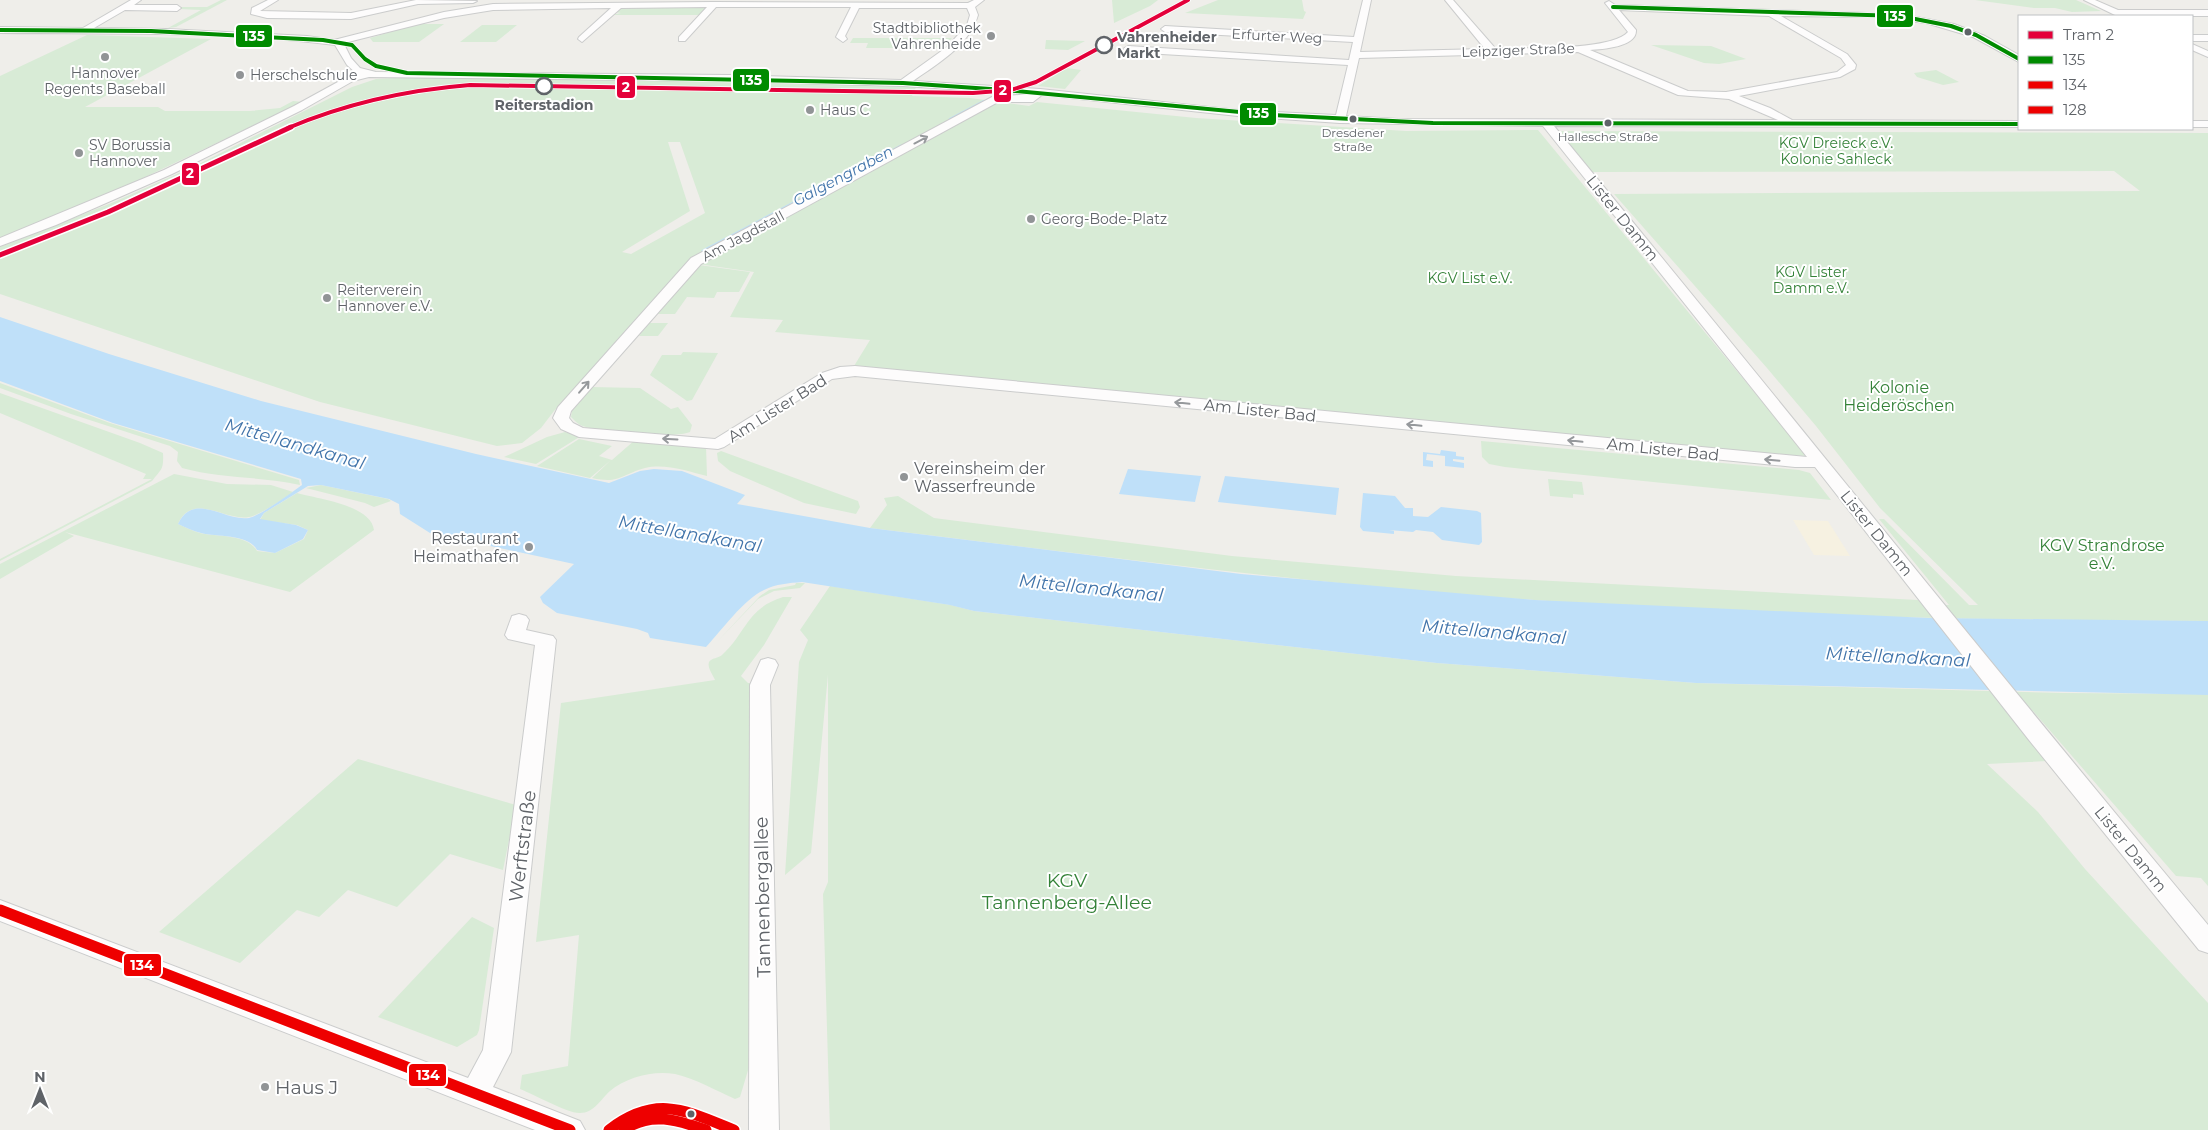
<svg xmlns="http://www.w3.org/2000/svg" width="2208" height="1130" viewBox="0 0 2208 1130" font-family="Montserrat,sans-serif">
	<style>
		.green { fill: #d8ebd6; fill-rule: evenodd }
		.sand { fill: #f6f1e1 }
		.water { fill: #bfe0f9 }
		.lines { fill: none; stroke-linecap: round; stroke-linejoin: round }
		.stream-far1 { stroke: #bfe0f9; stroke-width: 2.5 }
		.stream { stroke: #bfe0f9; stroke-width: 3 }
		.minor-casing { stroke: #cbcccc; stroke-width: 2 }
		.minor { fill: #fdfcfc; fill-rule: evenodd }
		.bus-1-casing { stroke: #fff; stroke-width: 5.5 }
		.bus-2-casing { stroke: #fff; stroke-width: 14 }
		.bus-3-casing { stroke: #fff; stroke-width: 14 }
		.bus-1 { stroke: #008b00; stroke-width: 4 }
		.bus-2 { stroke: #e00; stroke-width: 11 }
		.bus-3 { stroke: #e00; stroke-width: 11 }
		.tram-1-far1-casing { stroke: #fff; stroke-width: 5.5 }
		.tram-1-casing { stroke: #fff; stroke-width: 8 }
		.tram-1-far1 { stroke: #e4003a; stroke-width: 4 }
		.tram-1 { stroke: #e4003a; stroke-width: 5 }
		.oneway { stroke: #96999c }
		.bus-dot { fill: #5f6368; stroke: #fff; stroke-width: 2 }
		.poi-dot { fill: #919496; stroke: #fff; stroke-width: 2 }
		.stop-dot { fill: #fff; stroke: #5f6368; stroke-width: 2.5 }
		.labels { text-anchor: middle; stroke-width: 4; stroke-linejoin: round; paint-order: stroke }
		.far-bus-label { font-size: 12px; fill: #5f6368; stroke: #fff }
		.far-poi-label { font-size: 14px; fill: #5f6368; stroke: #fff; text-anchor: start }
		.far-street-label { font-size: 14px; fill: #5f6368; stroke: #fff }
		.far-stop-label { font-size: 14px; font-weight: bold; fill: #5f6368; stroke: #fff; text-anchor: start }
		.far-park-label { font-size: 14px; fill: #348238; stroke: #fff }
		.far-water-label { font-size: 15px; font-style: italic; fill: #4174aa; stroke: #fff }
		.street-label { font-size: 16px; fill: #5f6368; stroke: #fff }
		.park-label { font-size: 16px; fill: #348238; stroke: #fff }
		.poi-label { font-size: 16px; fill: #5f6368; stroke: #fff; text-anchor: start }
		.water-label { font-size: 18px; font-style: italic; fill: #4174aa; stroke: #fff }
		.near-street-label { font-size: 19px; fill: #5f6368; stroke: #fff }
		.near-park-label { font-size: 19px; fill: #348238; stroke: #fff }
		.near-poi-label { font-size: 19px; fill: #5f6368; stroke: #fff; text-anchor: start }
		.line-badge { stroke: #fff; stroke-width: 2 }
		.badge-label { font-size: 14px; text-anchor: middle; font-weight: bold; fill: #fff }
	</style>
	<rect width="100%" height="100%" fill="#efeeea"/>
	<g class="green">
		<path d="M221,0H227L176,27L168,28L201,10L178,9L180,7H207Z"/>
		<path d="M1112,0H1158L1150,6L1114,23Z"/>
		<path d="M1218,0H1302L1304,11L1306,12L1303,19L1185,13Z"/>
		<path d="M1975,0H2076L2101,11L2072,12L2055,8H2034Z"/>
		<path d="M708,6L699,15H611L621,13L614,12L620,7Z"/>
		<path d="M418,24H444L419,42H373L370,38Z"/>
		<path d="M482,25H517L496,42H460Z"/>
		<path d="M87,35L211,39L85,107H158L165,111H250L280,108L293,101L303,102L118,190L0,238V76Z"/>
		<path d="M853,38H952L942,48H866L868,43H850Z"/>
		<path d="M1046,40L1085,41L1068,50L1045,49Z"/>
		<path d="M1651,45L1711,46L1746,59L1719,64L1704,63Z"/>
		<path d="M1067,68L1081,70L1065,89L1038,86Z"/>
		<path d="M1936,70L1959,82L1943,85L1917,77L1914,73Z"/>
		<path d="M409,77L709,80L917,85L912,96L970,98L1029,106L1037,102L1196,118L1406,131L1538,130L1807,456L1754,453L854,366L870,340L775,332L783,320L730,317L754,272L691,263L554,411L541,428L522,443L497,446L320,402L0,294V247L114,202L199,164L352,87L376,79ZM668,142H680L705,213L631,254L622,252L690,211Z"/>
		<path d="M1558,131L2208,133V621C1983,620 1758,617 1534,600C1312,584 1091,555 870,528L887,505L884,498L898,496L934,518L1232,556L1456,576L1918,600L1923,605H1949L1879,519H1884L1969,605H1978L1880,508L1816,426L1767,368L1614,194L2140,191L2114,171L1590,172Z"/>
		<path d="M699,265L750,272L739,292H717L714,298L687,297L675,314H658Z"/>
		<path d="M649,323H668L658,336H639Z"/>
		<path d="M683,352L718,353L692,400L687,401L650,375L662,355H681Z"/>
		<path d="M0,383L110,423L299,480L300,485C261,476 221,479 182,468L177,461L178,452L170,446L71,414L0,388Z"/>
		<path d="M591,387L640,388L671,409L678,407L692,425L690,432C672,439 598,433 580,425C577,423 574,420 571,417L572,411Z"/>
		<path d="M0,393L140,443L163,453C164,470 161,469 152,481L0,561V559L152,479H143L146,474L0,413Z"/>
		<path d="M565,432L581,436L536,464L504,457L547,437Z"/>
		<path d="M579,439L612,446L599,456L612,460L635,440L706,446L707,476C687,471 665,463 645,468C620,475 620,484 592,478L611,460L590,478L537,466Z"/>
		<path d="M1481,441L1799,470L1810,473L1831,500L1505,467L1489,464L1482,457Z"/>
		<path d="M721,451L858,501L860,507L856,514L804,503L730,471L718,461L717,453Z"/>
		<path d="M174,474L227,484L271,485L293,492C283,499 260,515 249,517C226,522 193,491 178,524C185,527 193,531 200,533C217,537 248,534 257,551L275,553L304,539L308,530L297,525L260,520L264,513L297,493C318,499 371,505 374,530L290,592L65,532L74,536L0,579V564Z"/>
		<path d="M1548,479L1582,482L1584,495L1573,494V498L1550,496Z"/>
		<path d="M321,485L388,499L391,501L374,507L365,503L306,488Z"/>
		<path d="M796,583H805L800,588L774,591L758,599L715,644L760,596L769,590L795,585Z"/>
		<path d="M830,586L951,605L974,611L1437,663L1696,683L2063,693L2208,694V886L2201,878L2176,876L2033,711L2007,710L2047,761L1987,764L2038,812L2085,869L2208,1003V1130H830L823,894L828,882V675L811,853L785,875L799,662L808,640L800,630Z"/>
		<path d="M783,597H792L764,645L741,676L748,683H753L749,1067L740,1097L735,1099C717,1091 694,1078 675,1074C654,1070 626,1077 610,1091C601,1099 594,1113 580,1113C569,1114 533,1094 520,1089L522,1075L568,1066L579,935L536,942L561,703L715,680C713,675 707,668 709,662C711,658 719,658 722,655C746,633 747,608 783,597Z"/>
		<path d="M358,759L516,805L503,870L450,854L397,907L348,890L319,917L297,910L240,963L159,932Z"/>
		<path d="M472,917L494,928L479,1030L477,1035L457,1047L378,1017Z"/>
	</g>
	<path class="sand" d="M1793,520L1828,521L1850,556L1814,555Z"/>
	<g class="water">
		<path d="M0,317L109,354L261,401L476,454L609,483L640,471L654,469L682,471L745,495L737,504L870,528L1241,574L1535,600L1929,618L2208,621V695L1696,683L1437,663L974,611L950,605L802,582C789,583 776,584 764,590C743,600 722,630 706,647L650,638L648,633L637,629L557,613L543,603L540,597L574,564L430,533L400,514L399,504L389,499L321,485L308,486L264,513L260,519L296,525L308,530L303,539L275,553L257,550C249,534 217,537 201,533C193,531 185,527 178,524C194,491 225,522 249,518C261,515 291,493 302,485L301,479L113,423L0,381Z"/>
		<path d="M1441,450L1456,452V456L1464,457V460L1453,459V461L1464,463V468L1445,466V456L1427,454L1426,460L1433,461V467L1423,466V452L1440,454Z"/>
		<path d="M1128,469L1201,476L1195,502L1119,494Z"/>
		<path d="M1225,476L1339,488L1336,515L1218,502Z"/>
		<path d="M1363,493L1395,496L1405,508H1413V516L1428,517L1441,507L1477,511L1481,513L1482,542L1479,545L1442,540L1433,532L1416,530L1413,532L1389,530L1394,531V534L1363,531L1360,527Z"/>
	</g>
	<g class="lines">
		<path class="stream-far1" d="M950,119L984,101"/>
		<path class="stream" d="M703,251L901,146"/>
		<g class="minor-casing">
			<g id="minor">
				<path d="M131,0H141L134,5H177L181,8L177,11L125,10L94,28L166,29L307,36L334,40L444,12L493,4L714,2L968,3L974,0H984L975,7L978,15C970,45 937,64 913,81L1040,89L1238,110L1336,115L1348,65L1128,52L1123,49L1128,46L1349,60L1353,42L1165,32L1161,29L1165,26L1354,37L1363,0H1371L1360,52L1485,49L1445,0H1453L1495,48C1522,48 1612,51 1628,32L1605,3L1609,1L1615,5L1900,14L1954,24L1985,36L2019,55V62L1973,37L1926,23L1874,17L1781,16L1847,54L1856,65L1855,69L1840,77L1739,96L1770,108L1792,120L2019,121V127L1554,126C1773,392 1987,660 2208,925V953L2199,950L2029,740L1815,467H1795L855,376L832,379L724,447L718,449L579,437L561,429L553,418L558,407L691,258L992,97L1032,94L903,86L729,81L369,77L353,81L302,110L172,174L56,225L0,246V238L164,170L294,106L347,77L357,74L347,65L335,45C225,31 111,34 0,33V27L83,28ZM707,7L679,37V41H685L716,7H851L836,37L843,42L847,39L845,36L859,8H967L970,15L967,25L947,47L901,80L729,75L376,72L360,68L351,58L345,46L352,44L348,42L444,18L493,10L611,8L579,37L578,39L582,42L621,8ZM1619,10L1769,16L1841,58L1846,65L1837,72L1726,92L1688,91L1590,50C1603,49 1637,47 1636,30ZM1578,52L1678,95L1729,99L1778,120L1398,119L1346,116L1359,58ZM1042,95L1238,116L1340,123L1543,126L1807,457L855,366L840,367L822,373L715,439L583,428L573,423L569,418L571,411L701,264L998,102H1033Z"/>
				<path d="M268,0H278L260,11L351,13L416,0L477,1L473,3L418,4L351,19L267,18L251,14L252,8Z"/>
				<path d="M2084,0H2095L2118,10H2208V16H2117Z"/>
				<rect x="2192" y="35" width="16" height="6"/>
				<path d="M2192,44L2208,51V57L2192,50Z"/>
				<rect x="2192" y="121" width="16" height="6"/>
				<path d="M519,614L526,616L529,620L526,630L553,636L556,640L511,1052L493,1087L580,1121L585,1130H535L0,921V900L468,1078L483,1050L535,645L508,639L505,635L512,616Z"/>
				<path d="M768,658L775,660L778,665L770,685L779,1130H749L750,685L761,660Z"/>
			</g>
		</g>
		<use href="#minor" class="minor"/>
		<g class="bus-1-casing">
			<g id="bus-1">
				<path d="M1613,7L1900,16L1951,26L1976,35L2019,59"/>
				<path d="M0,30L151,31L323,40L352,45L365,59L376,66L407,73L903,83L1005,90L1272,115L1433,123L2019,124"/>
			</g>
		</g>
		<g class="bus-2-casing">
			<g id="bus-2">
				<path d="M0,910L570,1130"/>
				<path d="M609,1130C656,1094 685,1110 734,1130"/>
			</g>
		</g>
		<g class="bus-3-casing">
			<path id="bus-3" d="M624,1130C650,1111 678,1120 706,1130"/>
		</g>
		<use href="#bus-1" class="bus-1"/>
		<use href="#bus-2" class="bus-2"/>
		<use href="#bus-3" class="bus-3"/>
		<g class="tram-1-far1-casing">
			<path id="tram-1-far1" d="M288,128C347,103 407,90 470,85L973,93L1011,90L1036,82L1188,0"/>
		</g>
		<g class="tram-1-casing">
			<path id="tram-1" d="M0,255L108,212L291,127"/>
		</g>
		<use href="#tram-1-far1" class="tram-1-far1"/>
		<use href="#tram-1" class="tram-1"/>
	</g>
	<defs><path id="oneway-shaft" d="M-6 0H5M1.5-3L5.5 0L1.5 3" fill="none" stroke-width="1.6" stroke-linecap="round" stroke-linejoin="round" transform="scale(1.25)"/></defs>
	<g class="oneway">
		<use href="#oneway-shaft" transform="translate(921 140) rotate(-28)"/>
		<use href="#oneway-shaft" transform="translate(584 387) rotate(-49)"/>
		<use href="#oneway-shaft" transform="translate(1182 403) rotate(-174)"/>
		<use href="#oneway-shaft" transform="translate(1414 425) rotate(-174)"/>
		<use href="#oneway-shaft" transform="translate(670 439) rotate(-177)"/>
		<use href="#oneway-shaft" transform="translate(1575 441) rotate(-174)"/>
		<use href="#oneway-shaft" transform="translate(1772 460) rotate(-175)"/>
	</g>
	<g class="bus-dot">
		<circle cx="1968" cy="32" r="4.5"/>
		<circle cx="1353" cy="119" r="4.5"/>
		<circle cx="1608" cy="123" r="4.5"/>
		<circle cx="691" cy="1114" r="4.5"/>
	</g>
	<g class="poi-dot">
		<circle cx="991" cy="36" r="5"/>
		<circle cx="105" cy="57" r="5"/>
		<circle cx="240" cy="75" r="5"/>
		<circle cx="810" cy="110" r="5"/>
		<circle cx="79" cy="153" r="5"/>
		<circle cx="1031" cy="219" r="5"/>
		<circle cx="327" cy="298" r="5"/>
		<circle cx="904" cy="477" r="5"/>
		<circle cx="529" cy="547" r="5"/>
		<circle cx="265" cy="1087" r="5"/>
	</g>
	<g class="stop-dot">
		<circle cx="1104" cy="45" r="8"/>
		<circle cx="544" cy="86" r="8"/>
	</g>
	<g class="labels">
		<g class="far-bus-label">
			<text x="1353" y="137">Dresdener<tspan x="1353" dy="14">Straße</tspan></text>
			<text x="1608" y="141">Hallesche Straße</text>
		</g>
		<g class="far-poi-label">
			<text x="981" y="33" text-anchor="end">Stadtbibliothek<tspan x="981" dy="16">Vahrenheide</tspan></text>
			<text x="105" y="78" text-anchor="middle">Hannover<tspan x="105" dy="16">Regents Baseball</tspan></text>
			<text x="250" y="80">Herschelschule</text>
			<text x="820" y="115">Haus C</text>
			<text x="89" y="150">SV Borussia<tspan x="89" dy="16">Hannover</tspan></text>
			<text x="1041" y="224">Georg-Bode-Platz</text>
			<text x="337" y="295">Reiterverein<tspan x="337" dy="16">Hannover e.V.</tspan></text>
		</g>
		<g class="far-street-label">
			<text transform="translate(1277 36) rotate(3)" y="5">Erfurter Weg</text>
			<text transform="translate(1518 50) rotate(-2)" y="5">Leipziger Straße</text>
			<text transform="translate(743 236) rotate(-28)" y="5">Am Jagdstall</text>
		</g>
		<g class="far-stop-label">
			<text x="1117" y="42">Vahrenheider<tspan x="1117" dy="16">Markt</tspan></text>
			<text x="544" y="110" text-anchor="middle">Reiterstadion</text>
		</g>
		<g class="far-park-label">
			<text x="1836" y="148">KGV Dreieck e.V.<tspan x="1836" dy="16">Kolonie Sahleck</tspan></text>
			<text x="1811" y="277">KGV Lister<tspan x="1811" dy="16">Damm e.V.</tspan></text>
			<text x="1470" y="283">KGV List e.V.</text>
		</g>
		<g class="far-water-label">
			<text transform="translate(843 176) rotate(-28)" y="5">Galgengraben</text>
		</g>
		<g class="street-label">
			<text transform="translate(1623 218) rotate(51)" y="6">Lister Damm</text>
			<text transform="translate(777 408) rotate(-32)" y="6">Am Lister Bad</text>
			<text transform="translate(1260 410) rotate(6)" y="6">Am Lister Bad</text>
			<text transform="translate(1663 449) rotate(6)" y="6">Am Lister Bad</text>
			<text transform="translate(1877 533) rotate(51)" y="6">Lister Damm</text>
			<text transform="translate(2131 849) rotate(51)" y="6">Lister Damm</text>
		</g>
		<g class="park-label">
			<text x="1899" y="393">Kolonie<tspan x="1899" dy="18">Heideröschen</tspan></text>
			<text x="2102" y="551">KGV Strandrose<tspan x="2102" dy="18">e.V.</tspan></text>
		</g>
		<g class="poi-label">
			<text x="914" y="474">Vereinsheim der<tspan x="914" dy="18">Wasserfreunde</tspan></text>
			<text x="519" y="544" text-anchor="end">Restaurant<tspan x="519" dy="18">Heimathafen</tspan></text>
		</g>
		<g class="water-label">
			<text transform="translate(295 444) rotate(16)" y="6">Mittellandkanal</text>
			<text transform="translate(690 534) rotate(10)" y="6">Mittellandkanal</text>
			<text transform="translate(1091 588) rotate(6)" y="6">Mittellandkanal</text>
			<text transform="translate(1494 632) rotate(5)" y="6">Mittellandkanal</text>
			<text transform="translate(1898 657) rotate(3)" y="6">Mittellandkanal</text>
		</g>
		<g class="near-street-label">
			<text transform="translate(522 846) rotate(-83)" y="7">Werftstraße</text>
			<text transform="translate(762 897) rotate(-91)" y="7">Tannenbergallee</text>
		</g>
		<g class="near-park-label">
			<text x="1067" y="887">KGV<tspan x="1067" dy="22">Tannenberg-Allee</tspan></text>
		</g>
		<g class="near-poi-label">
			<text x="275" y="1094">Haus J</text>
		</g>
	</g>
	<g class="line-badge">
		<rect x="1876" y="4" width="38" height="24" rx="5" fill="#008b00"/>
		<rect x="235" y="24" width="38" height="24" rx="5" fill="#008b00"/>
		<rect x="732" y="68" width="38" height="24" rx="5" fill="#008b00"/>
		<rect x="616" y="75" width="20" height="24" rx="5" fill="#e4003a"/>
		<rect x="993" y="79" width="19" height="24" rx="5" fill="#e4003a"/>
		<rect x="1239" y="102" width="38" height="24" rx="5" fill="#008b00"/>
		<rect x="181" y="162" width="19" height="24" rx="5" fill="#e4003a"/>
		<rect x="123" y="953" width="39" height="24" rx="5" fill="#e00"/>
		<rect x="408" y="1063" width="39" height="24" rx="5" fill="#e00"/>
	</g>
	<g class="badge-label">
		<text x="1895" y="21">135</text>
		<text x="254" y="41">135</text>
		<text x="751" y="85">135</text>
		<text x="626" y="92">2</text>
		<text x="1003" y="95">2</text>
		<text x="1258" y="118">135</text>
		<text x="190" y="178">2</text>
		<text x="142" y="970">134</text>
		<text x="428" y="1080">134</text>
	</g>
	<rect x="2018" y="15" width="175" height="115" fill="#ffffff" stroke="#bfc1c3"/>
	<rect x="2028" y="31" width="25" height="8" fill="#e4003a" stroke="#bfc1c3"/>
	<text x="2063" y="40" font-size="15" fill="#5f6368">Tram 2</text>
	<rect x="2028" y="56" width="25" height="8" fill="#008b00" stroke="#bfc1c3"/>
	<text x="2063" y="65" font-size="15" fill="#5f6368">135</text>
	<rect x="2028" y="81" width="25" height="8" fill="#ee0000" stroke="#bfc1c3"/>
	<text x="2063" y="90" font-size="15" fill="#5f6368">134</text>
	<rect x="2028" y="106" width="25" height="8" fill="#ee0000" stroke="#bfc1c3"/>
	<text x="2063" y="115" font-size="15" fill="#5f6368">128</text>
	<g transform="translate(40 1090)" stroke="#ffffff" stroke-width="4" paint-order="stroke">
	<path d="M0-4L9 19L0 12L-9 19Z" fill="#5f6368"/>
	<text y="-8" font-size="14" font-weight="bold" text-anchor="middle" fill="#5f6368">N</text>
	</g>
</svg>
